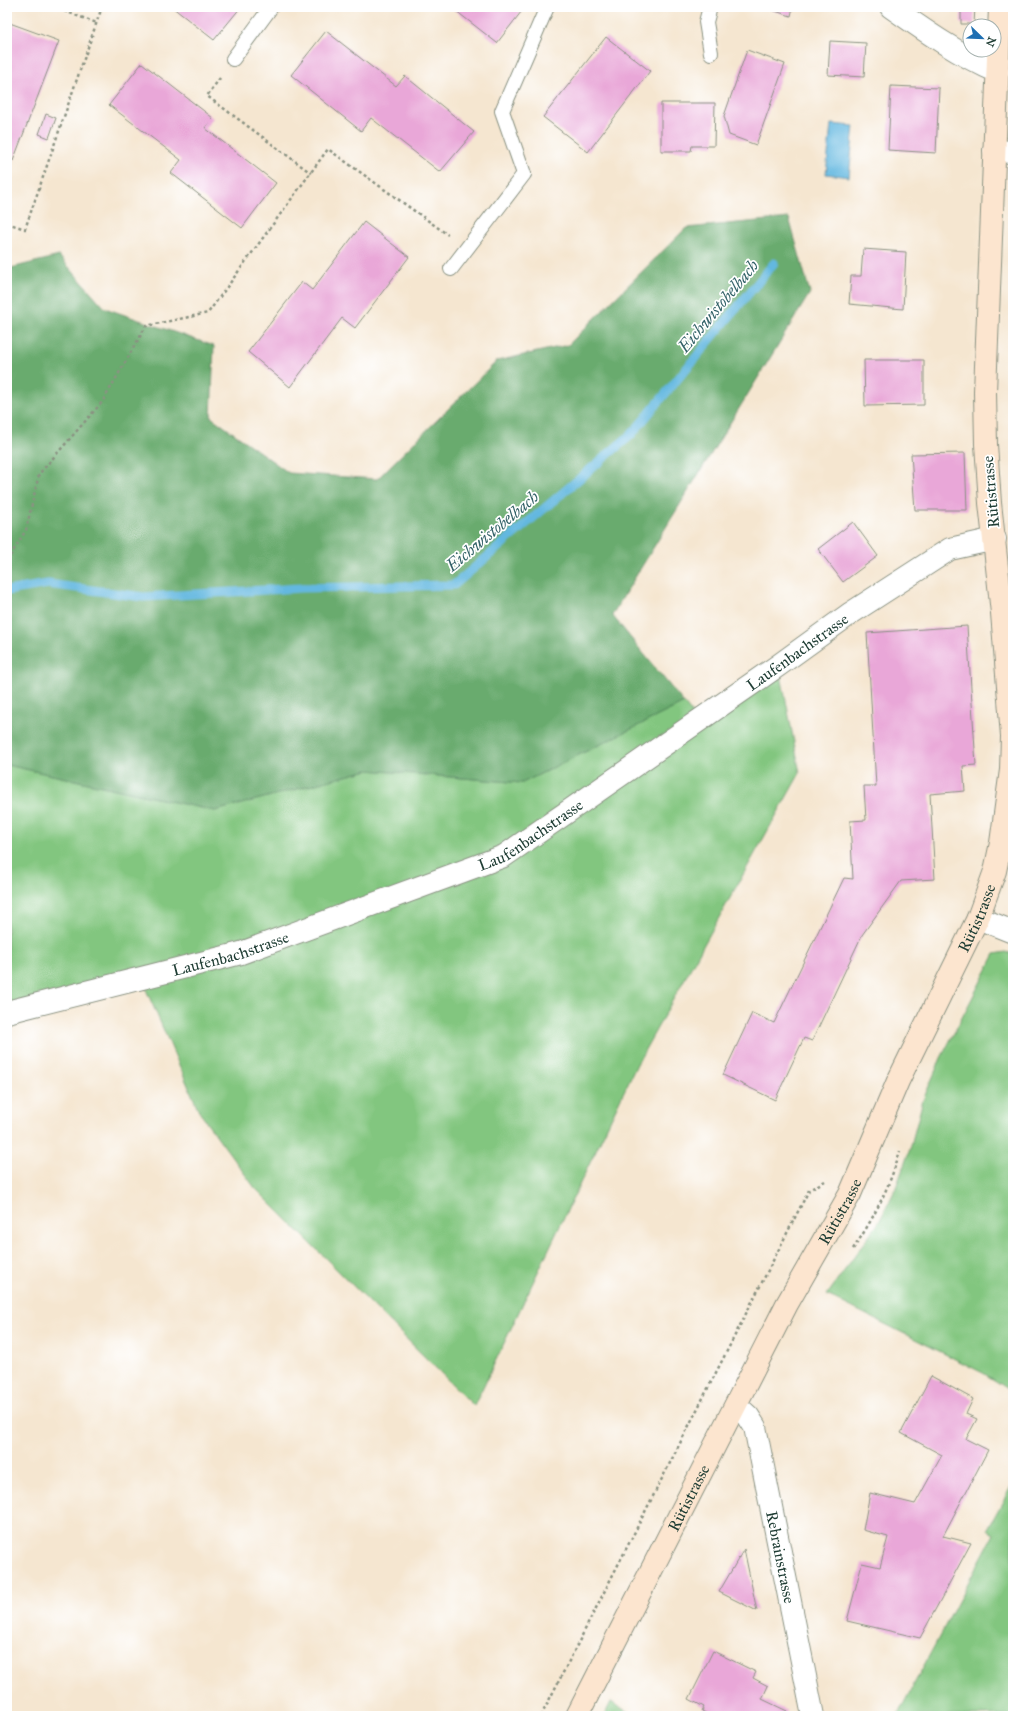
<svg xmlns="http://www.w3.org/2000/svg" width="1020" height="1723" viewBox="0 0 1020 1723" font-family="'IM FELL Great Primer',serif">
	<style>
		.green { fill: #82c67f; stroke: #50825a }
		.forest { fill: #69ab6e; stroke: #447451 }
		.water { fill: #64b8e0; stroke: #427a8a }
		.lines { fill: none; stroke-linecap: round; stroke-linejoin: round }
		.stream { stroke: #64b8e0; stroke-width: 9 }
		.building { fill: #e9a7d8 }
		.lane-casing { stroke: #8a9282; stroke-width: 16 }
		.street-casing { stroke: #8a9282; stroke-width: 24 }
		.secondary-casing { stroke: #8a9282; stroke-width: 24 }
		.path { stroke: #8a9282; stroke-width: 2.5; stroke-dasharray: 3 3; stroke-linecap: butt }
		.lane { stroke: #fff; stroke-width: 14 }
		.street { stroke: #fff; stroke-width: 22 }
		.secondary { stroke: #fce5cf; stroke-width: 22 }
		.labels { text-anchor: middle; stroke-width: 3.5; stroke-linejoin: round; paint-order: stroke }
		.street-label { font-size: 16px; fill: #1f3d34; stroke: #fff }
		.water-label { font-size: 17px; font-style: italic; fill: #346268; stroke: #fff }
	</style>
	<rect width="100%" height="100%" fill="#fff"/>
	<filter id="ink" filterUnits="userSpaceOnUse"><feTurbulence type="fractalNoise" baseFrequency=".025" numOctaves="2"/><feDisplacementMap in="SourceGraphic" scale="8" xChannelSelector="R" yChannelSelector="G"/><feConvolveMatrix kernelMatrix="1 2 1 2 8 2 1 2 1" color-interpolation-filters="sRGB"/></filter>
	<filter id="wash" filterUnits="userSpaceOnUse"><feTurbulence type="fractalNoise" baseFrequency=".012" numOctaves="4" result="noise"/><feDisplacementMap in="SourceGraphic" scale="16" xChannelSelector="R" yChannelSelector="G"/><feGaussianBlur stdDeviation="0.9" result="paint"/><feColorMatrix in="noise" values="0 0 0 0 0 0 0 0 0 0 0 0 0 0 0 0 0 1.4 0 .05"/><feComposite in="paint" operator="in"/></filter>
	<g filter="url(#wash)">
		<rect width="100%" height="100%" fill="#f5e6d0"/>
		<g class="green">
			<path d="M779,665L800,773L637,1064L474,1406L255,1188L200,1113L141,978L7,1012V765L215,811L368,770L522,783L684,703L698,721Z"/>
			<path d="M1006,952L1013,954V1392L983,1373L827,1295L879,1222L895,1190L910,1149L923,1100L941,1058L995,954Z"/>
			<path d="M1013,1483V1716H897L994,1534L987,1530Z"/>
			<path d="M611,1702L635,1716H604Z"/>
		</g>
		<path class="forest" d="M789,218L810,293L612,615L684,703L522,783L368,770L215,811L7,765V269L59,256L105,308L214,346L211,417L289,473L377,479L497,361L568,345L686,228Z"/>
		<path class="water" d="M831,124L854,126L849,177L826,174Z"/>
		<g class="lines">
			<path class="stream" d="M7,591L48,584L143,597L302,588L454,585L632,434L774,263"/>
		</g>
		<g id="blocks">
			<g class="building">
				<path d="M172,7H241L214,40Z"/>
				<path d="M451,7H525L497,43Z"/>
				<path d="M762,7H793L791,16Z"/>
				<path d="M961,7H975L974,24H961Z"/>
				<path d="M7,22L59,41L13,161L7,158Z"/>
				<path d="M326,31L396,86L405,76L474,132L440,172L371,118L361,131L291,75Z"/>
				<path d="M606,37L650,71L588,152L543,117Z"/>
				<path d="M830,41L866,43L864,77L828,75Z"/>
				<path d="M747,50L785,64L756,145L729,135L724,116Z"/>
				<path d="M142,63L213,118L205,128L276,183L242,228L171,173L181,160L109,105Z"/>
				<path d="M891,86L939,88L936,153L888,150Z"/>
				<path d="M661,103H715L714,146H692L691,151H661Z"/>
				<path d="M46,114L56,118L49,138L39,134Z"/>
				<path d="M364,222L409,257L355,328L342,318L290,387L248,352L302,282L312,290Z"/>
				<path d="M863,249L906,252L903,309L849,304L851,276H861Z"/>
				<path d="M864,360H924V405L865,406Z"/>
				<path d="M965,453L967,510H915L911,454Z"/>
				<path d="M853,522L878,556L843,582L818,549Z"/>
				<path d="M967,626L976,765L963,766L965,791L930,794L935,879L901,881L862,935L812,1041L804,1038L775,1100L723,1075L752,1013L774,1023L844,878L853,879L850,821L866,820L864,786H876L867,633Z"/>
				<path d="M931,1376L973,1399L966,1414L977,1419L966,1439L988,1450L943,1536L971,1543L920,1638L847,1621L862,1563L880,1567L888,1537L863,1530L870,1493L915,1504L942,1455L901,1433Z"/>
				<path d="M744,1549L757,1611L719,1592Z"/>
				<path d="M713,1651L756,1672L753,1678L768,1686L762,1699L787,1711L785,1716H711L702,1711L704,1707L689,1699Z"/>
			</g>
		</g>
	</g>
	<g filter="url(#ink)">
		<use href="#blocks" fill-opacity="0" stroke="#8a9282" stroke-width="1"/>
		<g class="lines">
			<g class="lane-casing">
				<g id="lane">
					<path d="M710,7L706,22L711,53"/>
					<path d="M233,59L271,7"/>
					<path d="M451,269L524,174L502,111L547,7"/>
				</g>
			</g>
			<g class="street-casing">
				<g id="street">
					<path d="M891,7C925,31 959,55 998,72"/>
					<path d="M994,151L1013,152"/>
					<path d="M978,918L1013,932"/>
					<path id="s1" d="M7,1012L241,953L504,856L779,665L851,613L950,549L995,539"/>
					<path id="s2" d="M736,1405L748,1416L755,1427L813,1716"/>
				</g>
			</g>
			<g class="secondary-casing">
				<g id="secondary">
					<path id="s3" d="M577,1716L787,1304L850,1194L898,1081L978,918L995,871L1001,843L1011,770L1012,736L1002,613L990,503L986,444L985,392L1000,7"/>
				</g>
			</g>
			<g class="path">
				<path d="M53,7L97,23"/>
				<path d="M220,78L207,96L311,173"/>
				<path d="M7,223L25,229L102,7"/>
				<path d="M7,561L26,530L39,474L103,401L146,326L208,313L328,149L448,235"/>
				<path d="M853,1249C873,1220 890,1186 900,1151"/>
				<path d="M541,1716L809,1190L825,1181"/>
			</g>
			<use href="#lane" class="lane"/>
			<use href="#street" class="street"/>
			<use href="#secondary" class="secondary"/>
		</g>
	</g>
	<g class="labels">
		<g class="street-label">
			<text transform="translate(990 492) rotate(-95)" y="6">Rütistrasse</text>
			<text dy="6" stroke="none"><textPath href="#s1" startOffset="879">Laufenbachstrasse</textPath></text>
			<text dy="6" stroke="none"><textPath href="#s1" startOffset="555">Laufenbachstrasse</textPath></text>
			<text dy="6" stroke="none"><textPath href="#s3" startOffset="893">Rütistrasse</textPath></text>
			<text dy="6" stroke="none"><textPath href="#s1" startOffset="231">Laufenbachstrasse</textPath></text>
			<text dy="6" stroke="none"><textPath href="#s3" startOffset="569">Rütistrasse</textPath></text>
			<text dy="6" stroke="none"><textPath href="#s3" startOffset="245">Rütistrasse</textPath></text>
			<text dy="6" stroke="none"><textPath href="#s2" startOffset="162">Rebrainstrasse</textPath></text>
		</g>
		<g class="water-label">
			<text transform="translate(718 306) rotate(-50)" y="6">Eichwistobelbach</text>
			<text transform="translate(492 531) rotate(-40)" y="6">Eichwistobelbach</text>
		</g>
	</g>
	<rect width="1020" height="1723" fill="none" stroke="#fff" stroke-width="24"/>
	<g transform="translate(982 38) rotate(113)"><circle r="19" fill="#ffffff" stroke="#a5b1ae"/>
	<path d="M0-3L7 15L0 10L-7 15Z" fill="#1f6fb2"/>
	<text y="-6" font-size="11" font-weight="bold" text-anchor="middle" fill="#1f3d34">N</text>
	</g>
</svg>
